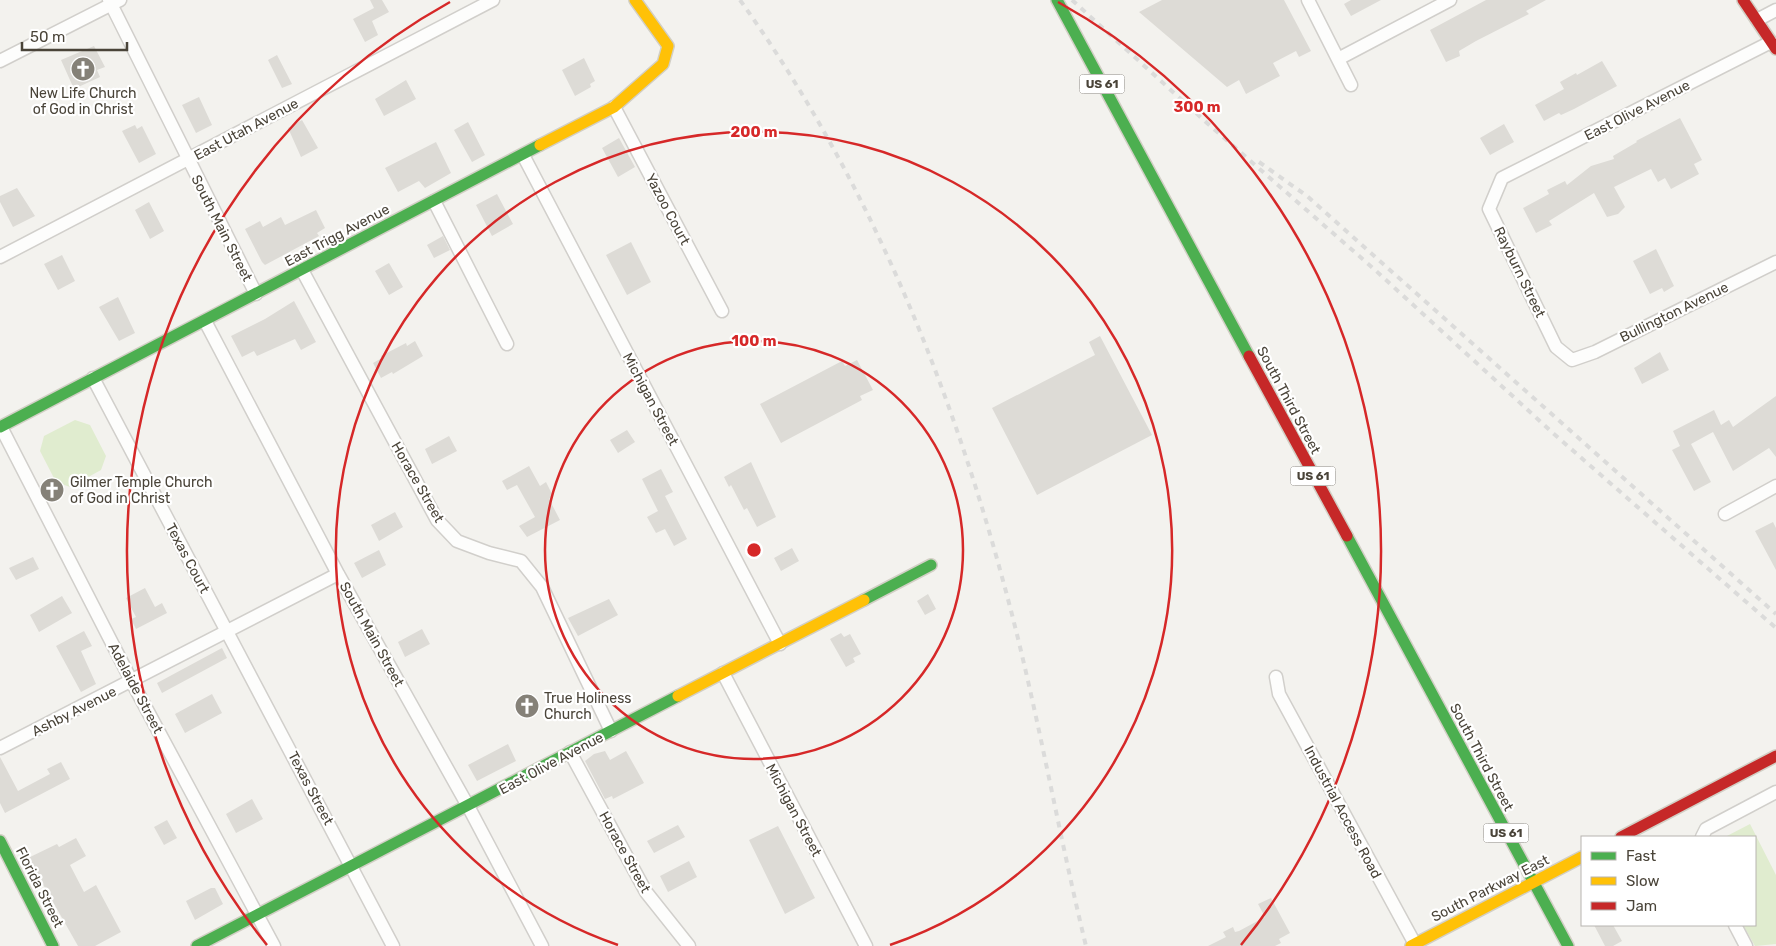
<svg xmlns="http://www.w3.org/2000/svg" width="1776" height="946" font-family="Rubik,sans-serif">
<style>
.green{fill:#e0eccf}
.building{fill:#dddbd6}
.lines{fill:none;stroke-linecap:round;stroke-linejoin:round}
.street-casing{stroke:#d1cfcb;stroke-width:15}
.fast-casing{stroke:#d2cfc5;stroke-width:14}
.slow-casing{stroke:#d2cfc5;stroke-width:14}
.jam-casing{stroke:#d2cfc5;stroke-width:14}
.street{stroke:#fdfdfc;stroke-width:12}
.fast{stroke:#4caf50;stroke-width:11}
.slow{stroke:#ffc107;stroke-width:11}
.jam{stroke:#c62828;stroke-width:11}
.rail{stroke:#dbdbda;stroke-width:4;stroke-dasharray:6 6;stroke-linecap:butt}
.ring{fill:none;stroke:#d62828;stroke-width:2.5}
.labels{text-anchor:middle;stroke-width:4.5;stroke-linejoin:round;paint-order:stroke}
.shield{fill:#fff;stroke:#807c74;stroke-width:1}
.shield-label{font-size:12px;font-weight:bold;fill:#4a4439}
.poi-label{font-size:14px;fill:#4a4439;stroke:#fff;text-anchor:start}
.street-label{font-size:14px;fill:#4a4439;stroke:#fff}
.centre{fill:#d62828;stroke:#fff;stroke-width:2.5}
.ring-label{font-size:15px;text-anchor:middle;font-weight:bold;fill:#d62828;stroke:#fff;stroke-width:4.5;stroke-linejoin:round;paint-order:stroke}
</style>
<rect width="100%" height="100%" fill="#f3f2ee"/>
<!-- green -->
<path class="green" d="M75 420 90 425 106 456 101 470 70 487 56 482 40 451 44 436Z
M1750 824 1776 875V944L1755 946 1743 925H1755V837H1725Z"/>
<!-- building -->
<path class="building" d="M370 0H382L389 12 372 21 378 35 365 42 353 19 374 8Z
M1162 0H1284L1311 51 1299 57 1296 51 1273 63 1280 76 1246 94 1239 80 1227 87 1139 12Z
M1351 0H1381L1351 16 1344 4Z
M1486 0H1546L1526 11 1529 14 1476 41 1459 51 1460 56 1446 62 1430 30Z
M94 46 105 67 97 70 100 77 74 89 61 60Z
M277 55 292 84 282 88 268 60Z
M584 58 595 81 590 84 591 87 575 96 562 70Z
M1602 61 1617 86 1574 109 1561 115 1559 113 1544 121 1535 105 1564 89 1560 82 1576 73 1577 75Z
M406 80 416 99 384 116 375 99Z
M199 97 212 125 196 133 182 105Z
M1680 118 1702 160 1694 164 1699 174 1671 189 1665 178 1658 182 1651 169 1614 187 1625 207 1618 214 1607 217 1594 193 1549 221 1552 225 1536 233 1523 208 1549 194 1547 190 1565 181 1567 185 1591 166 1614 159 1613 156 1637 142 1636 141Z
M302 120 318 148 301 157 288 128Z
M468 122 485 155 472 162 454 130Z
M1504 124 1514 142 1490 155 1480 138Z
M135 125 137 129 142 126 156 154 139 163 122 131Z
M619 138 635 167 618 177 602 148Z
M436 142 451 173 425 188 419 181 398 192 385 168Z
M17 188 35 216 13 227 0 202V196Z
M497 194 513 224 492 236 476 205Z
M149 202 164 231 150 239 135 210Z
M316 210 325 228 317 233 319 236 265 265 262 262 245 229 260 221 263 227 281 217 285 225Z
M443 236 450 250 434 258 427 245Z
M631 242 651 282 627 295 606 255Z
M1656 249 1674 286 1664 292 1662 288 1650 294 1633 261Z
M62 255 75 281 58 290 44 264Z
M389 263 403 287 389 295 375 271Z
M118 297 135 333 119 341 99 307Z
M294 301 316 342 301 350 295 339 257 356 254 351 242 357 231 336 265 319Z
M1100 336 1152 435 1037 495 992 408 1095 355 1089 342Z
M415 341 423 356 393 374 392 372 381 378 373 363 382 358 381 356 406 343 407 346Z
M1660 352 1669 370 1642 384 1634 368Z
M857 360 873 390 860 396 862 400 781 443 760 404 842 361 845 366Z
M1776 396V457L1769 448 1733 471 1713 432 1691 444 1711 482 1694 491 1672 450 1680 446 1673 431 1714 410 1721 425 1729 420 1733 427Z
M627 430 635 442 618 453 610 440Z
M449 436 457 451 432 464 425 449Z
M751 462 776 517 757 527 747 508 744 510 731 485 729 487 724 477Z
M529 466 540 486 546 482 553 496 549 499 560 520 527 537 519 526 535 517 517 485 507 490 502 481Z
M661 469 673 492 665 496 687 539 674 546 665 529 656 533 647 517 658 511 642 479Z
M395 512 403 527 379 541 371 525Z
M1773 522 1776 528V570L1755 531Z
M792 548 799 561 781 571 774 558Z
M379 550 386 565 362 578 354 563Z
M33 557 39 569 16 580 9 568Z
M145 588 155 607 162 603 167 613 136 629 131 619 136 617 126 598Z
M928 594 936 609 925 615 917 601Z
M62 596 72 613 39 632 30 615Z
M609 599 618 615 578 636 568 618Z
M422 629 430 644 405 657 398 642Z
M84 631 92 646 81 651 96 684 81 692 56 646Z
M841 633 844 637 850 634 861 654 853 658 855 662 846 667 830 639Z
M222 648 227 658 162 693 157 683Z
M212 694 222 713 185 733 175 714Z
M508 744 516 761 477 781 468 765Z
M605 751 610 760 626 751 644 783 613 799 612 796 605 799 585 761 594 754Z
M0 757 18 791 50 774 47 769 61 762 70 779 5 813 0 803Z
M252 799 263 819 236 833 226 814Z
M167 820 177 838 164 845 154 827Z
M678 825 685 837 654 853 647 841Z
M778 826 815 898 785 914 749 840Z
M76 838 86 856 70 865 84 892 96 885 121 932 95 946H78L28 858 57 844 59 847Z
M689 861 697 877 668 892 660 876Z
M211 888H215L223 904 195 920 186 901Z
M1271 898 1290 933 1279 939 1281 943 1275 946H1208L1226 937 1223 932 1233 927 1235 932 1239 931 1265 917 1258 904Z
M1594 925H1613L1622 941 1613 946H1605Z"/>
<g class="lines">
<defs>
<path id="street" d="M109 0 256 294
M1308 0 1351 85
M1757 20 1776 10
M1771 42 1502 178 1489 209 1556 347 1572 360 1595 352 1776 262
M1338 59 1450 0
M0 61 120 0
M614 107 722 311
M523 155 780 644
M434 201 507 344
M0 257 493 0
M302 270 437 520 457 541 489 553 521 561 542 587 611 731
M205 321 338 574 468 806 542 946
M93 378 393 946
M1 427 132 682 274 946
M1725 514 1776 486
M723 673 866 946
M1276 677 1279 694 1415 944
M0 748 338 574
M570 752 646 892 689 946
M1702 837 1706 829 1776 792
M1735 925 1746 946"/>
<path id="fast" d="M1057 0 1249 356
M0 427 540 145
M1347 536 1568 946
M864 600 931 565
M0 841 53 946
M197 946 678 696"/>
<path id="slow" d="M540 145 614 107 663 64 668 46 635 0
M678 696 864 600
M1411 946 1582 857"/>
<path id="jam" d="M1743 0 1776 49
M1249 356 1347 536
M1621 837 1776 756"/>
</defs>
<!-- street casing -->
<use href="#street" class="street-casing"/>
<!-- fast casing -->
<use href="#fast" class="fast-casing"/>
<!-- slow casing -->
<use href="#slow" class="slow-casing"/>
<!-- jam casing -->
<use href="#jam" class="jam-casing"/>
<!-- street -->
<use href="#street" class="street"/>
<!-- fast -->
<use href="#fast" class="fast"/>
<!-- slow -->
<use href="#slow" class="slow"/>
<!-- jam -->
<use href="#jam" class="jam"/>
<!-- rail -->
<path class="rail" d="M740 0C867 177 949 379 1005 588 1037 706 1057 827 1086 946
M1072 0 1207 123 1374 269 1554 434 1776 628
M1259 162 1307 196 1776 614"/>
</g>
<!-- distance rings -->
<g class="ring">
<circle cx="754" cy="550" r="209"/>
<path d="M618 945A418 418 0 1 1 890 945"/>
<path d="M267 945A627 627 0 0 1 450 2M1058 2A627 627 0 0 1 1241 945"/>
</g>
<!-- icons -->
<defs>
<symbol id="church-disc" viewBox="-11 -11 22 22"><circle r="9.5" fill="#858178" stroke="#fff"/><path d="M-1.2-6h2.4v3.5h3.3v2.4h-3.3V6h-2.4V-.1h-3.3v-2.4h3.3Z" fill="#fff"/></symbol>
</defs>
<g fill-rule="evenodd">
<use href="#church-disc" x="69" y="55" width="28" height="28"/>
<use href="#church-disc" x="38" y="476" width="28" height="28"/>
<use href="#church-disc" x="513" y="692" width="28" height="28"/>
</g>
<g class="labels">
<!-- shield labels -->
<g class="shield">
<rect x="1079.5" y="74.5" width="45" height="19" rx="4"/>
<rect x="1290.5" y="466.5" width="45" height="19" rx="4"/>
<rect x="1483.5" y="823.5" width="45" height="19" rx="4"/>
</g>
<g class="shield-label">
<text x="1102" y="88">US 61</text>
<text x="1313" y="480">US 61</text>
<text x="1506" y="837">US 61</text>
</g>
<!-- poi labels -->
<g class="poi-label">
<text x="83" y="98" text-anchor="middle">New Life Church<tspan x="83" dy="16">of God in Christ</tspan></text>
<text x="70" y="487">Gilmer Temple Church<tspan x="70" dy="16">of God in Christ</tspan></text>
<text x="544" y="703">True Holiness<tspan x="544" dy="16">Church</tspan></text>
</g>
<!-- street labels -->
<g class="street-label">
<text transform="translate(1637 110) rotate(-27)" y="5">East Olive Avenue</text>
<text transform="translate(246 129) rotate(-28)" y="5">East Utah Avenue</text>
<text transform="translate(668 209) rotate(62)" y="5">Yazoo Court</text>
<text transform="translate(222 228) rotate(63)" y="5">South Main Street</text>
<text transform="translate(337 235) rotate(-28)" y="5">East Trigg Avenue</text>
<text transform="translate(1520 272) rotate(64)" y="5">Rayburn Street</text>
<text transform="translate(1674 312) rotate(-26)" y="5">Bullington Avenue</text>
<text transform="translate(651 399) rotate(62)" y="5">Michigan Street</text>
<text transform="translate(1289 400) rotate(62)" y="5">South Third Street</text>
<text transform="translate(418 482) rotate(60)" y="5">Horace Street</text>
<text transform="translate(188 558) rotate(62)" y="5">Texas Court</text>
<text transform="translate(372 634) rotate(61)" y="5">South Main Street</text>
<text transform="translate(136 688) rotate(62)" y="5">Adelaide Street</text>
<text transform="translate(74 711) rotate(-27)" y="5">Ashby Avenue</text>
<text transform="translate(1482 757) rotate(62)" y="5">South Third Street</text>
<text transform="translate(551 763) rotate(-28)" y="5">East Olive Avenue</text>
<text transform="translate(311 788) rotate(62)" y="5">Texas Street</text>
<text transform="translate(794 810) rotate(62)" y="5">Michigan Street</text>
<text transform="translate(1343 812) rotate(62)" y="5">Industrial Access Road</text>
<text transform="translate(625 852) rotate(61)" y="5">Horace Street</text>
<text transform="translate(40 887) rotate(63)" y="5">Florida Street</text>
<text transform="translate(1490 888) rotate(-27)" y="5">South Parkway East</text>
</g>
</g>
<circle cx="754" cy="550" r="8" class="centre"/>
<g class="ring-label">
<text x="1197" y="112">300 m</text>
<text x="754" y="137">200 m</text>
<text x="754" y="346">100 m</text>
</g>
<!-- legend -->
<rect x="1581" y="836" width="175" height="90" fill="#ffffff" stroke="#b7b4b0"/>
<rect x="1591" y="852" width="25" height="8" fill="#4caf50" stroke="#b7b4b0"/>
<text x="1626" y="861" font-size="15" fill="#4a4439">Fast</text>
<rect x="1591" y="877" width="25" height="8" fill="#ffc107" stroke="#b7b4b0"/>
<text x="1626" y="886" font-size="15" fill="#4a4439">Slow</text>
<rect x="1591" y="902" width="25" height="8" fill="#c62828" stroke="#b7b4b0"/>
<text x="1626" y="911" font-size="15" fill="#4a4439">Jam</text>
<!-- scale -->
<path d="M22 42v8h105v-8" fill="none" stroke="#4a4439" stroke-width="2.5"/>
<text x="30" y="42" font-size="15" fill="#4a4439" stroke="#ffffff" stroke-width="4" paint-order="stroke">50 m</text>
</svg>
